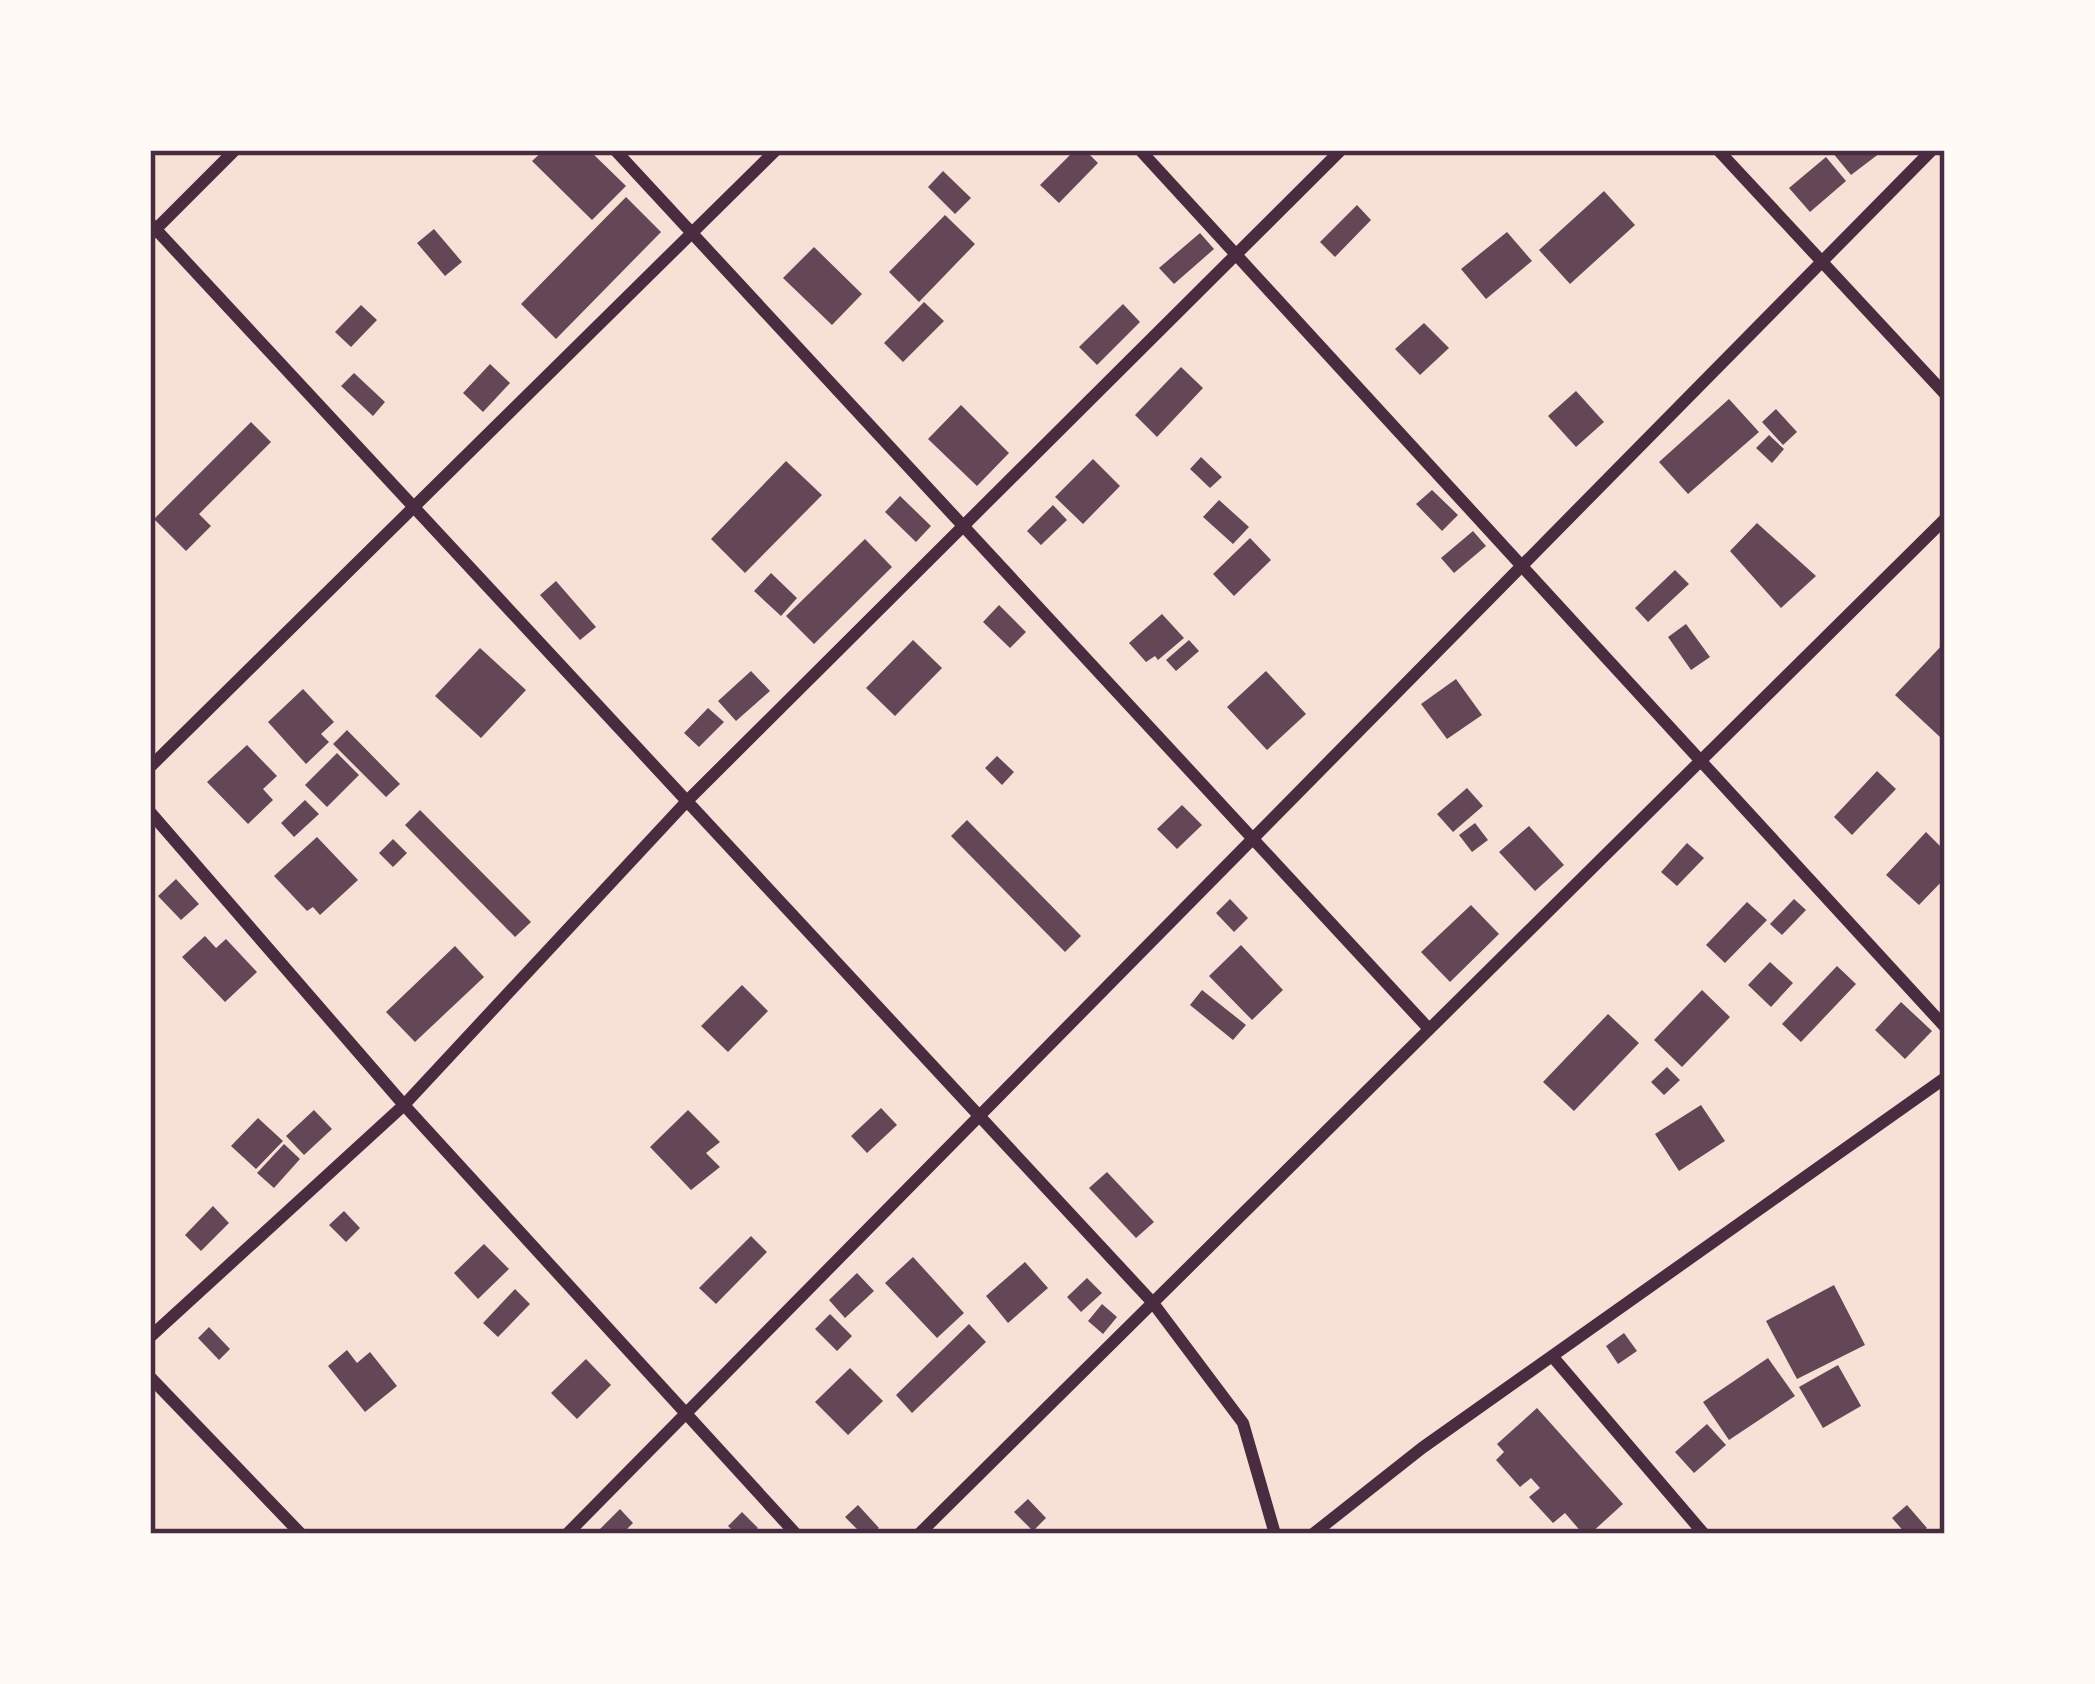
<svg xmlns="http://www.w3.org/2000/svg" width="2095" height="1684" font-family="'Work Sans',sans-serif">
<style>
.building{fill:#644757}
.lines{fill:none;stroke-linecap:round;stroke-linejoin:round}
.minor{stroke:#4a2c40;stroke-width:12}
.neatline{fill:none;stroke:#4a2c40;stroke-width:4.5}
</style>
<rect width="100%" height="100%" fill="#f7e1d7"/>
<!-- building -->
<path class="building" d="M544 150H589L626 186 592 220 532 161Z
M1075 150H1085L1098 163 1059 203 1040 185Z
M1835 150H1884L1851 175 1832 152Z
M1826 157 1846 181 1810 212 1789 188Z
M943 171 971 198 955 214 928 187Z
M1604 191 1635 225 1570 284 1539 250Z
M626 197 661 232 556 339 521 304Z
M1357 205 1371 220 1335 257 1320 242Z
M945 215 975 244 919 302 889 272Z
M434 229 462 262 445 276 417 243Z
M1507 232 1532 261 1486 299 1461 269Z
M1200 233 1214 249 1174 284 1159 268Z
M814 247 862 294 832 325 783 278Z
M924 302 944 321 903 362 884 343Z
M1123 304 1140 322 1097 365 1079 347Z
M361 305 377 320 351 347 335 332Z
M1424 323 1449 348 1420 375 1395 349Z
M490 364 510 383 483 412 463 393Z
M1181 367 1203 388 1157 437 1135 415Z
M354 373 385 402 373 416 341 386Z
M1576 391 1604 422 1576 447 1548 416Z
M1729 399 1759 432 1688 494 1659 462Z
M961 405 1009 453 977 486 928 439Z
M1776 409 1797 432 1783 445 1762 422Z
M251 422 271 442 199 514 211 526 186 551 154 519Z
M1769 435 1784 449 1772 463 1756 448Z
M1201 457 1222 477 1210 488 1190 469Z
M1093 459 1120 486 1083 524 1055 497Z
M786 461 822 495 745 573 711 539Z
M1432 490 1458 515 1442 531 1416 504Z
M900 496 931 526 916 542 885 512Z
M1219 500 1249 527 1233 544 1203 517Z
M1053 505 1067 520 1041 545 1027 531Z
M1757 523 1816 576 1781 608 1730 551Z
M1473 531 1486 546 1454 573 1441 558Z
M1250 538 1271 560 1234 596 1213 574Z
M865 539 892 567 814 644 786 616Z
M1675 570 1689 584 1648 622 1635 608Z
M771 573 797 598 781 616 754 591Z
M556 581 596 627 580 640 540 595Z
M999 605 1026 632 1010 648 983 622Z
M1162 614 1184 638 1158 660 1155 656 1146 662 1129 643Z
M1686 624 1710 657 1691 670 1668 637Z
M913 640 942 668 895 716 866 688Z
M1189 640 1199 651 1176 671 1166 660Z
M1945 642V732L1940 737 1895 695Z
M480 648 526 690 481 738 435 696Z
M751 671 770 691 736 721 718 701Z
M1266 671 1306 714 1267 750 1227 707Z
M1456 679 1482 715 1447 739 1421 704Z
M303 689 334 722 321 734 329 742 306 764 268 722Z
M708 708 724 722 699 747 684 733Z
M347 730 400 784 386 797 333 744Z
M247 745 277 776 263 789 273 800 248 824 207 782Z
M337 753 359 775 327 807 305 785Z
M997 756 1014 772 1002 785 985 768Z
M1877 771 1896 789 1852 835 1834 817Z
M1467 788 1483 806 1453 832 1437 814Z
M305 800 319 814 294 837 281 823Z
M1182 805 1202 825 1177 849 1157 829Z
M420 810 531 922 515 937 405 825Z
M967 820 1081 936 1065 952 951 836Z
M1475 823 1488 840 1472 852 1459 835Z
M1529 826 1564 865 1535 891 1499 852Z
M1926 832 1945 851V878L1919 905 1886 875Z
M317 837 358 880 320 915 313 907 307 911 274 876Z
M393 839 407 853 393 867 379 853Z
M1687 843 1704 858 1677 886 1661 872Z
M176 879 199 904 181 920 158 896Z
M1230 899 1248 918 1234 932 1216 913Z
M1794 899 1806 910 1782 935 1770 924Z
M1747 902 1767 920 1725 963 1706 945Z
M1471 905 1499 934 1450 982 1421 952Z
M205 936 216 948 226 939 257 972 225 1002 182 957Z
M1241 945 1283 990 1252 1020 1209 976Z
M455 946 484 977 415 1042 386 1012Z
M1770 962 1793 983 1771 1007 1748 985Z
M1837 966 1856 984 1801 1042 1782 1024Z
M742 985 768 1011 728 1052 701 1026Z
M1202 990 1246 1025 1233 1040 1190 1005Z
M1702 990 1730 1017 1682 1067 1654 1040Z
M1901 1002 1932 1031 1905 1059 1875 1030Z
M1608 1014 1639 1043 1574 1111 1543 1082Z
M1667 1067 1680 1080 1664 1095 1651 1082Z
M1701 1105 1725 1141 1679 1171 1655 1134Z
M881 1108 897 1125 867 1153 851 1136Z
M314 1110 332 1129 304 1155 286 1136Z
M688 1110 720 1142 706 1153 720 1167 691 1190 650 1147Z
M258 1118 283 1141 256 1169 231 1146Z
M284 1144 300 1159 274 1188 257 1173Z
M1107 1172 1154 1222 1136 1238 1089 1188Z
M213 1206 229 1223 201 1251 185 1235Z
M344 1211 360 1228 346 1242 329 1225Z
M751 1236 767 1252 716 1304 699 1288Z
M484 1244 509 1269 478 1299 454 1273Z
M913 1257 964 1313 937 1338 885 1283Z
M1025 1262 1048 1288 1008 1323 986 1296Z
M857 1273 874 1291 845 1318 829 1300Z
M1087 1278 1102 1293 1081 1312 1067 1297Z
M1834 1285 1865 1345 1797 1379 1766 1321Z
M515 1289 530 1304 498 1337 483 1323Z
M1102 1304 1117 1317 1103 1334 1088 1321Z
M830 1314 852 1336 837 1351 815 1329Z
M969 1324 986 1342 912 1413 896 1395Z
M209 1327 230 1349 219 1360 198 1338Z
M1624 1333 1637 1351 1618 1364 1606 1346Z
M347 1350 357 1363 370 1352 397 1386 365 1412 328 1366Z
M1768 1358 1795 1396 1729 1440 1703 1402Z
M586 1359 611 1385 577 1419 551 1393Z
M1838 1365 1861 1406 1823 1428 1799 1387Z
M850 1368 883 1401 848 1435 815 1402Z
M1537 1408 1623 1504 1590 1534H1583L1565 1513 1553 1523 1529 1497 1540 1488 1531 1478 1520 1487 1496 1460 1504 1452 1497 1444Z
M1707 1424 1726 1445 1694 1473 1675 1452Z
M1028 1499 1046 1518 1033 1531 1014 1512Z
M858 1505 879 1528 872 1534H862L845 1517Z
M1907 1505 1927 1528 1920 1534H1906L1892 1518Z
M620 1509 633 1523 622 1534H595Z
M742 1512 758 1528 752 1534H736L728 1526Z"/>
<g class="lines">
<!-- minor -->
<path class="minor" d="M615 150 1429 1029
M1140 150 1945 1027
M1718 150 1945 394
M150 223 1153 1303 1243 1423 1275 1534
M151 234 235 150
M150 767 776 150
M150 812 404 1105 796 1534
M150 1337 404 1105 687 801 1341 150
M1552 1356 1704 1534
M150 1377 301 1534
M567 1534 1932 150
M919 1534 1945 519
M1313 1534 1422 1448 1945 1078"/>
</g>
<!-- border -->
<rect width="2095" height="1684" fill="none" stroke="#fffaf5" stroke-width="306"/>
<rect x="153" y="153" width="1789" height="1378" class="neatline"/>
</svg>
